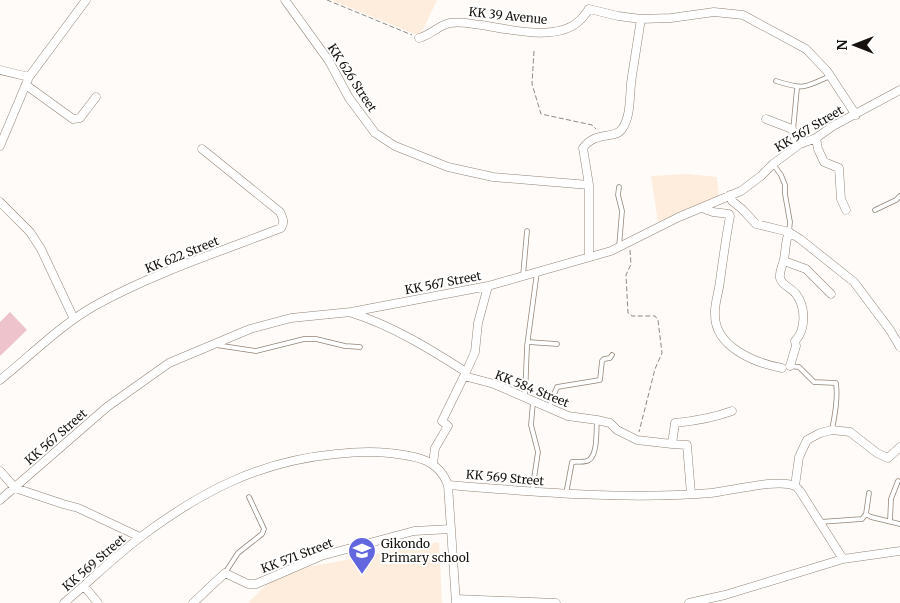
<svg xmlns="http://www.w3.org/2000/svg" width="900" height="603" font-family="Merriweather,serif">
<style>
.built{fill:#feeddd}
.green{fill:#eec3cc}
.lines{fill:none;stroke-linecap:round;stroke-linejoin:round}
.service-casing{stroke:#928477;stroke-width:5.5}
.minor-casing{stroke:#928477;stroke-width:9}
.path{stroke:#8e8a86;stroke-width:1;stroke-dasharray:5 2.5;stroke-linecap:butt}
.service{stroke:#fff;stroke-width:4}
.minor{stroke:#fff;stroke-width:8}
.labels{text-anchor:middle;stroke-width:4;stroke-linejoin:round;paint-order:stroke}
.street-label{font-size:12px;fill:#17120d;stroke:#fff}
.poi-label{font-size:12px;fill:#17120d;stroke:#fff;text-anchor:start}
</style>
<rect width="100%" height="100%" fill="#fefbf8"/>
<!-- built -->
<path class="built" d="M331 0H437L420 36Z
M688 174 717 177 719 196 658 222 651 176Z
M439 542 442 603H248L269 582 298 569Z"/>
<!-- green -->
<path class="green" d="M10 312 27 330 0 356V322Z"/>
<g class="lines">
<defs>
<path id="service" d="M776 81C804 90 804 88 830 76
M793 131 797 88
M773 164 781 175 785 185V194L790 222 789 232
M875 210 896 200 900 196
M619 247 622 211 618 195 619 187
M523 276 527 231
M528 342 557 344
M216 345 256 351 304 339H316L345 346 360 347
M789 366 799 367 814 382 836 383C838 398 835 414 832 430
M525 398 527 346 537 272
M549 407 557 387 600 380 602 361 604 359 610 358 612 355
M532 492 538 452 531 425 533 402
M566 494 572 462C577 461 585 463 589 460 598 454 596 430 597 420
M866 514 871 517 900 524
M890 521 891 499 898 481
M820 522 862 519 866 514 869 493
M225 573 238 553 262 534 264 529 249 497"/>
<path id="minor" d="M285 0 329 61 349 98 375 133 395 146 448 167 493 177 589 185
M589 9 618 16 641 19 671 18 714 12 743 15 806 49 827 71 856 115
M419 38C431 35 439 25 450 23 461 21 471 24 481 25 508 29 557 42 579 21 583 18 586 13 589 9
M0 70 29 77
M26 85 73 119 80 118 96 97
M766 119 792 129 795 139 800 144
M816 138 818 149 824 162 839 168 841 199 846 210
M0 146 29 77 86 0
M730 195 732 201 742 209 756 224 789 232 800 239 854 282 890 330 900 347
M0 202 30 232 41 249 74 319
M702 208 713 212 729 214 730 216C726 237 723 259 720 281 719 292 714 304 715 315 715 347 755 363 782 368
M789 232C785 242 786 249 784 259 783 265 779 271 780 278 782 286 792 288 796 294 806 307 806 330 795 341L796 346 790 366
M589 257V185L583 148C596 130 615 140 622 129 632 115 629 93 632 76 635 57 638 38 641 19
M784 261 806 269 831 294
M352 313C393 326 430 349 466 372L464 376 494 384 568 416 597 420 610 423 617 430 637 440 672 444 675 423C695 421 713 418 732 411
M466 372 475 352 478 323 488 286
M0 380C31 355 62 324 96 305 154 273 219 252 281 228 285 222 283 219 280 212L202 149
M672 444 687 445 691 494
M433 464 435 448 448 426 442 421 464 376
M0 471 15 488 63 504 78 508 140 537
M448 485 456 603
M795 486 799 457 807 440 820 433 832 430 850 432 877 453 888 458 900 447
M0 500 107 407 169 363 250 329 291 318 351 312 488 286 611 251 679 217 741 191 761 176 773 164 800 144 816 138 833 126 900 90
M84 586 98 603
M456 599 556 603
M64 603C90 581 115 556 142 536 202 491 260 461 336 454 354 452 370 451 389 453 414 456 438 458 448 485 536 492 623 500 711 493 731 491 778 478 795 486 797 487 798 489 800 491L843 559
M193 603 225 573 248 584H256L321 556 414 531 451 529
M689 603 725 595 843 559 900 551"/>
</defs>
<!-- service casing -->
<use href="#service" class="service-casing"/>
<!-- minor casing -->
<use href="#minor" class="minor-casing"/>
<!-- path -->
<path class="path" d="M327 0 412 35
M534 51 532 84 541 114 592 125 596 129
M630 250 631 264 626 275 628 313 632 316H655L658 320 662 353 655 369 639 432"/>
<!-- service -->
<use href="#service" class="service"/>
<!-- minor -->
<use href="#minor" class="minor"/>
</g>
<!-- icons -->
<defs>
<symbol id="school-pin" viewBox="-11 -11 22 30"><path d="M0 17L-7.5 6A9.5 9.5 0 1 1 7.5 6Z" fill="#6266df" stroke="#fff"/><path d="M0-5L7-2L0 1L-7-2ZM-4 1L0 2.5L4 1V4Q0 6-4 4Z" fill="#fff"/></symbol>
</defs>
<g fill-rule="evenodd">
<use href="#school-pin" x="346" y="535" width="32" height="43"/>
</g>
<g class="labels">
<!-- street labels -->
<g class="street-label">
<text transform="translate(508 16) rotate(6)" y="4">KK 39 Avenue</text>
<text transform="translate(352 78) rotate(57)" y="4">KK 626 Street</text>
<text transform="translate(809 129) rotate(-31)" y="4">KK 567 Street</text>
<text transform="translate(182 255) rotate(-22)" y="4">KK 622 Street</text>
<text transform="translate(443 283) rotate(-11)" y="4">KK 567 Street</text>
<text transform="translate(532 389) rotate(22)" y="4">KK 584 Street</text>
<text transform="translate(56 437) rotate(-41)" y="4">KK 567 Street</text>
<text transform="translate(505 478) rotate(5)" y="4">KK 569 Street</text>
<text transform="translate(297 556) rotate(-21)" y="4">KK 571 Street</text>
<text transform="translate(94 563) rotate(-41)" y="4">KK 569 Street</text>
</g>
<!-- poi labels -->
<g class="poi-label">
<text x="381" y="548">Gikondo<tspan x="381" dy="14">Primary school</tspan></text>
</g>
</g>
<!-- north arrow -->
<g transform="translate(855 45) rotate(270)" stroke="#ffffff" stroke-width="4" paint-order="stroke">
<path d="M0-4L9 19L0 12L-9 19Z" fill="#17120d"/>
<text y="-8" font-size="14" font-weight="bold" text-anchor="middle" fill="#17120d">N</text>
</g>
</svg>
